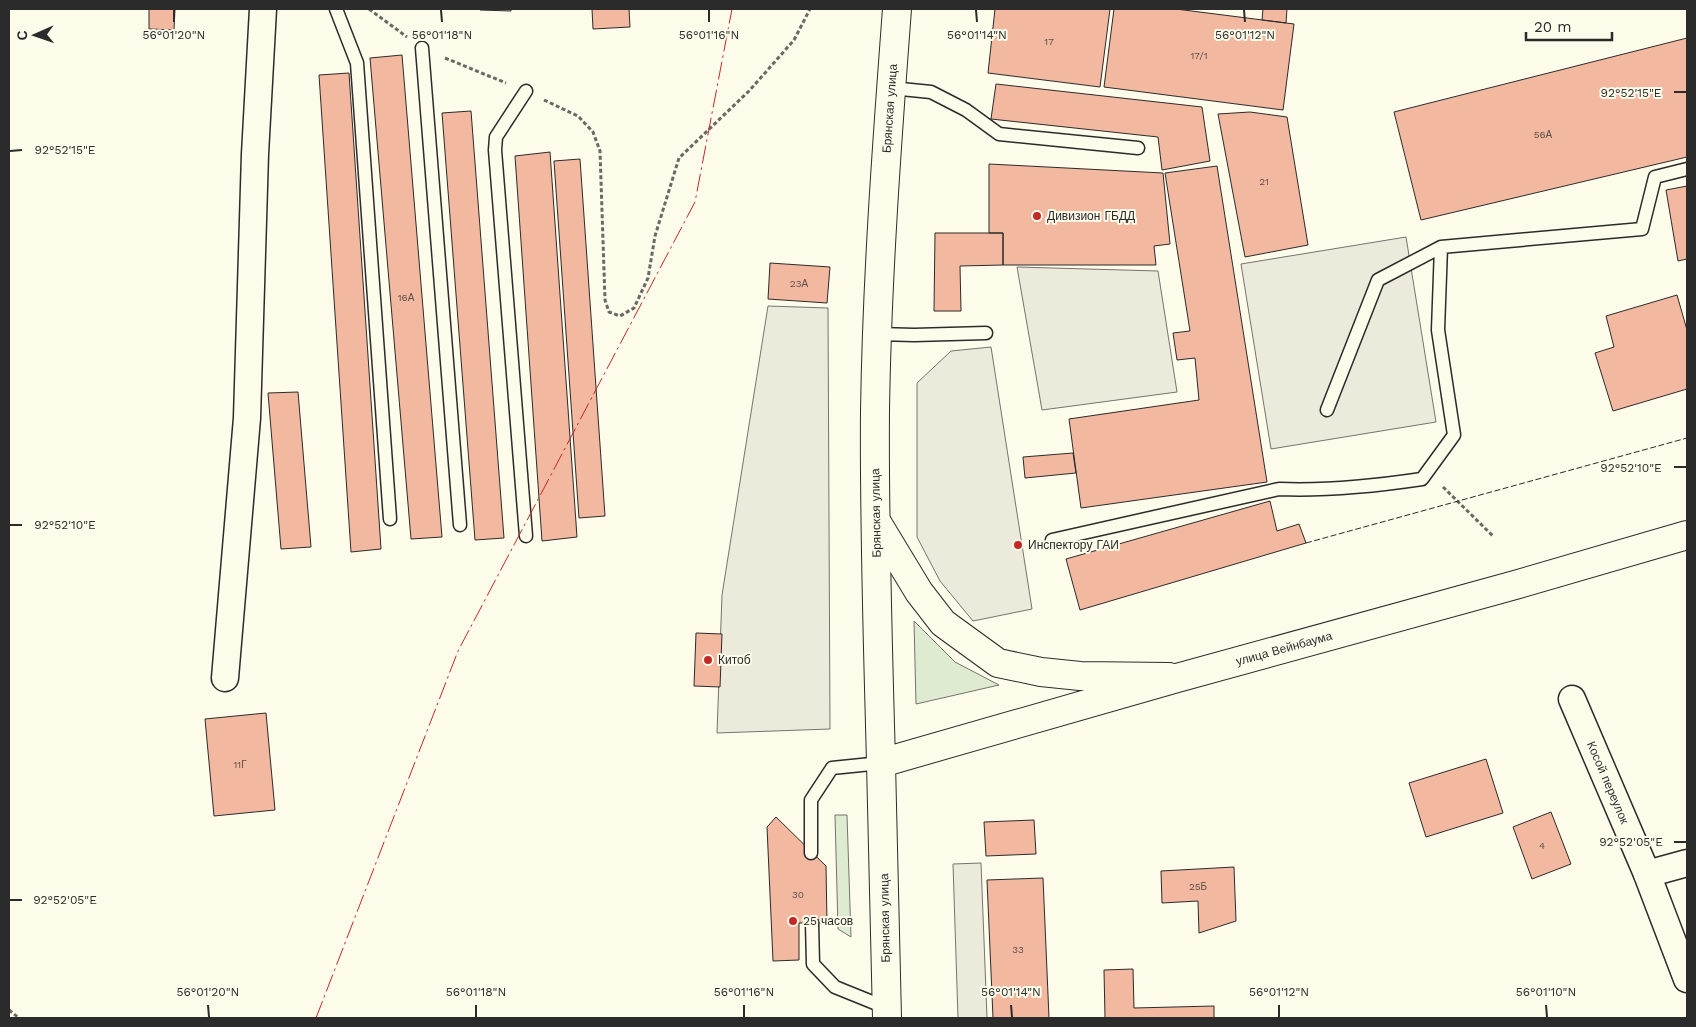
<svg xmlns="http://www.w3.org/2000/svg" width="1696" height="1027" font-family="'Work Sans',sans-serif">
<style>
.green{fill:#deebd1;stroke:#74746e}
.parking{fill:#eceadb;stroke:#74746e}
.building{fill:#f2b8a0;stroke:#2b2b2b}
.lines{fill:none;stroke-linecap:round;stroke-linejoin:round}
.service-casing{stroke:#2b2b2b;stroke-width:15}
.minor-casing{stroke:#2b2b2b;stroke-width:29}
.primary-casing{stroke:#2b2b2b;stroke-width:30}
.trunk-casing{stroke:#2b2b2b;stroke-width:30}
.path{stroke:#6a6964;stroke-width:3;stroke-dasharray:4 2.5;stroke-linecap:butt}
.service{stroke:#fdfbea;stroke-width:12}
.minor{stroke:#fdfbea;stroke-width:26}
.primary{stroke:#fdfbea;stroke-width:28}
.trunk{stroke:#fdfbea;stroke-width:28}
.fence{stroke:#2b2b2b;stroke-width:1;stroke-dasharray:6 2.5;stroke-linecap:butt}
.power{stroke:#c62828;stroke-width:1;stroke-dasharray:18 4 2.5 4;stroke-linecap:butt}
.ticks{fill:none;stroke:#2b2b2b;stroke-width:2}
.poi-dot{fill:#c62828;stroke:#fdfbea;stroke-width:2}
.labels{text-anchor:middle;stroke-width:4;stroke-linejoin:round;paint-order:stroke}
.number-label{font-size:10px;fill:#5d4e48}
.street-label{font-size:12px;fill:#2b2b2b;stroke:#fdfbea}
.poi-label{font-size:12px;fill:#2b2b2b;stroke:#fdfbea;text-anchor:start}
.ticks-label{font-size:12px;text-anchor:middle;fill:#2b2b2b;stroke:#fdfbea;stroke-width:4;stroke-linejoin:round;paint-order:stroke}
</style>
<rect width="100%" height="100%" fill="#fdfbea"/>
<!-- green -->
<path class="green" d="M914 621 955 662 999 685 916 704Z
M835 815H847L851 937 838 929Z"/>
<!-- parking -->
<path class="parking" d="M1406 237 1436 422 1271 449 1241 264Z
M1017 267 1158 271 1177 392 1042 410Z
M768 306 828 308 830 729 717 733 722 595Z
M991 347 1032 609 973 621 940 581 917 537V383L951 351Z
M981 863 987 1018H958L953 864Z"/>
<!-- building -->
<path class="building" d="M149 9H175L174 30 149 29Z
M480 9H511V11L480 10Z
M592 9H629L630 27 593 29Z
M995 9H1110L1100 87 988 73Z
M1114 9H1176L1294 24 1283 110 1104 87Z
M1263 9H1287L1286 23 1262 20Z
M1687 38V157L1421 220 1394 112Z
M402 55 442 537 411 539 370 58Z
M349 73 381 549 351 552 319 75Z
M996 84 1202 107 1210 161 1162 170 1158 137 991 119Z
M471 111 504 538 475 540 442 113Z
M1250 112 1287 117 1308 245 1245 257 1218 114Z
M550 152 577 537 542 541 515 156Z
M580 159 605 516 579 518 554 161Z
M989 164 1163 173 1170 244 1154 246 1156 265H1003V233H989Z
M1217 166 1267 482 1081 508 1069 419 1199 400 1195 358 1177 360 1173 333 1190 331 1165 173Z
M1687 186V259L1678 261 1666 190Z
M935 233H1003V265L960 266 961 311H934Z
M770 263 830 267 827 303 768 299Z
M1677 295 1687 330V389L1613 411 1595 353 1614 347 1606 316Z
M298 392 311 547 281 549 268 393Z
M1073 453 1076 473 1025 478 1023 457Z
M1270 501 1277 531 1299 524 1306 543 1080 610 1066 559Z
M696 633 722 634 720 687 694 686Z
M266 713 275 810 214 816 205 719Z
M1486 759 1503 813 1426 837 1409 783Z
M1551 812 1571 864 1532 879 1513 827Z
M776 817 826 866 827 923H799V960L773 961 767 827Z
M1034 820 1036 854 986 856 984 822Z
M1234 867 1236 921 1199 933 1198 901 1162 903 1161 871Z
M1043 878 1049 1018H993L987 880Z
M1133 969 1134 1008 1214 1006V1018H1105L1104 970Z"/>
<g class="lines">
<defs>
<path id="service" d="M336 9 357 63 390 519
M422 48 460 525
M891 88 931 92 966 110 999 134 1138 148
M526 91 496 137 495 150 526 536
M878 334 914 335 986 333
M1327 410 1378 280 1441 247 1642 229 1655 177 1687 169
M1052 540 1279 489C1327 491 1375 486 1422 479L1454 435 1438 330 1441 247
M811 853V800L832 768 881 763
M812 923 813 964 835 987 887 1008"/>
<g id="minor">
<path d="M225 678 247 418 255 154 263 9"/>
<path id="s1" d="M1572 699 1647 874 1687 979"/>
<path d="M1647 874 1687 863"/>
</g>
<g id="primary">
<path d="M876 521 919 592 943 623 998 663 1041 672 1080 676 1169 677"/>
<path id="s2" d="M881 763C878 646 874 528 875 411 877 277 887 142 897 9"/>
</g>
<g id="trunk">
<path id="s3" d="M887 1018 881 763 1177 678 1515 585 1687 535"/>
</g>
</defs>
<!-- service casing -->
<use href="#service" class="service-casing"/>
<!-- minor casing -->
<use href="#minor" class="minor-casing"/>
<!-- primary casing -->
<use href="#primary" class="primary-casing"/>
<!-- trunk casing -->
<use href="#trunk" class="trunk-casing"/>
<!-- path -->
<path class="path" d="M369 9 407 37
M445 58 506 83
M544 100 578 116 593 132 600 151 605 300 609 312 620 316 634 308 648 278 655 236 679 158 749 91 794 40 810 9
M1443 487 1494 537
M9 1010 19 1018"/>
<!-- service -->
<use href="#service" class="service"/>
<!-- minor -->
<use href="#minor" class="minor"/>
<!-- primary -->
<use href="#primary" class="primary"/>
<!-- trunk -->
<use href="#trunk" class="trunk"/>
<!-- fence -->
<path class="fence" d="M1306 543 1687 438"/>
<!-- power -->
<path class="power" d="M316 1018 458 651 695 202 732 9"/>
</g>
<!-- ticks -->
<path class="ticks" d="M174 10V22M441 10 442 22M709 10V22M976 10 977 22M1244 10 1245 22M1674 92H1686M10 151 22 150M1674 467H1686M10 525H22M1674 842H1686M10 900H22M208 1005 209 1017M476 1005V1017M744 1005V1017M1011 1005 1012 1017M1279 1005V1017M1546 1005 1547 1017"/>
<!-- markers -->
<g class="poi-dot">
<circle cx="1037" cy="216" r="5"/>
<circle cx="1018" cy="545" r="5"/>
<circle cx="708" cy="660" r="5"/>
<circle cx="793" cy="921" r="5"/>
</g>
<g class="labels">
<!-- number labels -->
<g class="number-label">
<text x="1049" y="45">17</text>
<text x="1199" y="59">17/1</text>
<text x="1543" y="138">56А</text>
<text x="1264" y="185">21</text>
<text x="799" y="287">23А</text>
<text x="406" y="301">16А</text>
<text x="240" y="768">11Г</text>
<text x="1542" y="849">4</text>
<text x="1198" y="890">25Б</text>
<text x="798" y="898">30</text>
<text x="1018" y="953">33</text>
</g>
<!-- street labels -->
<g class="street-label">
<text dy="4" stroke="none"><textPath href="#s2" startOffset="655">Брянская улица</textPath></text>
<text transform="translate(876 513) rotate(-91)" y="4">Брянская улица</text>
<text dy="4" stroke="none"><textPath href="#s3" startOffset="674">улица Вейнбаума</textPath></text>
<text dy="4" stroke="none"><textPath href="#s1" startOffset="91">Косой переулок</textPath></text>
<text transform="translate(885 918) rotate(-91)" y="4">Брянская улица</text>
</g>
<!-- poi labels -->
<g class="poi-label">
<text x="1047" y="220">Дивизион ГБДД</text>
<text x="1028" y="549">Инспектору ГАИ</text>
<text x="718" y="664">Китоб</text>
<text x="803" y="925">25 часов</text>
</g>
</g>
<g class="ticks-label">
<text x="174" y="39">56°01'20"N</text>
<text x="442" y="39">56°01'18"N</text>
<text x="709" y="39">56°01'16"N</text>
<text x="977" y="39">56°01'14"N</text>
<text x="1245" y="39">56°01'12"N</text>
<text x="1631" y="97">92°52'15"E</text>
<text x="65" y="154">92°52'15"E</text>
<text x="1631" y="472">92°52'10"E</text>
<text x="65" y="529">92°52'10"E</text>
<text x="1631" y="846">92°52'05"E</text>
<text x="65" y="904">92°52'05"E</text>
<text x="208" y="996">56°01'20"N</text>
<text x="476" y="996">56°01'18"N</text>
<text x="744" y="996">56°01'16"N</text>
<text x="1011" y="996">56°01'14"N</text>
<text x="1279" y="996">56°01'12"N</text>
<text x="1546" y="996">56°01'10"N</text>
</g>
<!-- border -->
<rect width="1696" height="1027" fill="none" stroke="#2b2b2b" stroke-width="20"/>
<!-- north arrow -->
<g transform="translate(35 35) rotate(268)" stroke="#fdfbea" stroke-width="4" paint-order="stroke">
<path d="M0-4L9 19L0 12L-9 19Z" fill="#2b2b2b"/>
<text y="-8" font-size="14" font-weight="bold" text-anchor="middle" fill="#2b2b2b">С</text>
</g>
<!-- scale -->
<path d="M1526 32v8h86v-8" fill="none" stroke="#2b2b2b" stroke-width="2.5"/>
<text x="1534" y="32" font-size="15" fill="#2b2b2b" stroke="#fdfbea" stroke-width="4" paint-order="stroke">20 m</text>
</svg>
